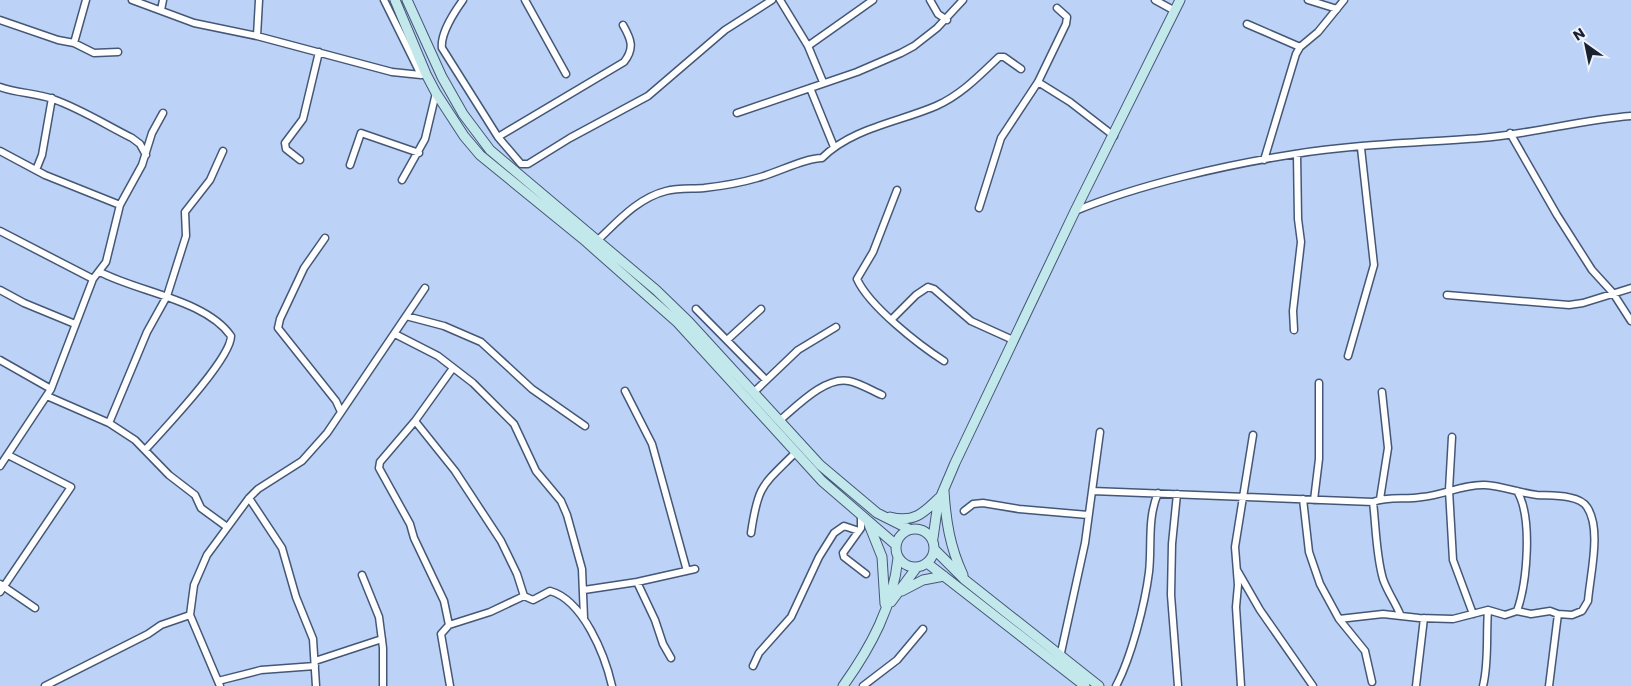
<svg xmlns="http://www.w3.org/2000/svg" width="1631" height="686" font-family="Poppins,sans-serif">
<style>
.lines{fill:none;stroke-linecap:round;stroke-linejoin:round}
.minor-casing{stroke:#455776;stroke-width:9}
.secondary-casing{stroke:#455776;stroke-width:11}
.minor{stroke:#fff;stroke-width:6}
.secondary{stroke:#c3e8eb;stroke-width:9}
</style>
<rect width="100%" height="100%" fill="#bcd2f6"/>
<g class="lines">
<defs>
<path id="minor" d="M132 0 194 23 257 36 392 72 421 75 426 74
M384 0 421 75
M463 0C455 11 440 34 442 48L498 137
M525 0 566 74
M780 0 808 46 823 82
M930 0 938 14 947 20
M1155 0 1175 11
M1308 0 1337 9
M161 10 163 0
M0 20 58 40 74 43 94 53 118 52
M1247 24 1300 47
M623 25C631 39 635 48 624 62L498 137 521 164H528L570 138 648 96 725 30 772 0
M257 36 259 0
M74 43 86 0
M808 46 873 0
M1038 82 1070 102 1114 136
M0 87C17 93 35 93 53 99 81 109 106 125 132 138L140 144 146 155
M810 88 834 147
M737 113 857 72 901 53 914 46 937 28 963 0
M1510 133 1557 215 1592 270 1613 293 1631 321
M0 151 45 175 120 205
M300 160 286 149 285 143 303 119 319 52
M1264 160 1296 54 1300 47 1318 32 1344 0
M350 165 361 133 419 153
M36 170 42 155 52 98
M402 180 425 139 436 93
M897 190 873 252 857 279C869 306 919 345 944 361
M979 208 1001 138 1038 82 1066 24 1067 17 1057 8
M1075 211C1141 184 1225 165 1295 154 1356 144 1419 143 1481 138 1531 134 1580 120 1631 116
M0 231 93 279
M325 238 304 268 280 319 278 328 336 401 341 412
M598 240C618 221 638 198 666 191 678 188 692 189 704 188 722 186 740 183 757 178 777 173 804 158 822 158 852 128 899 122 936 106 961 95 980 75 999 57H1004L1021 69
M100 272C138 292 206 300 231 336 231 359 164 429 146 449
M0 290 24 303 75 324
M1447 295 1569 305 1583 303 1631 288
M696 309 766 380
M406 316 444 326 481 342 532 389 585 426
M892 319 916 295 928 287 934 289 971 321 1013 340
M1294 330 1293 311 1301 242 1298 219 1297 154
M395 334 438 356 473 383 514 424 536 471 561 501 567 515 582 569 584 618
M727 340 761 309
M1348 356 1374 265 1361 148
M0 360 51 389
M625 391 652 444 687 571
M753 393 798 350 836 327
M47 396 109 423 135 440 169 475 195 495 201 508 227 527
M415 421 455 471 501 541 517 574 524 596
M779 421C796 407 825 376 849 381 859 383 871 390 882 395
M109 423 147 332 167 296 186 236 185 212 210 180 223 151
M1452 437 1449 490 1453 560 1473 614
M0 466 51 389 93 279 106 262 120 205 142 165 152 133 163 113
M1092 491 1373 502C1388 496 1406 500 1422 497 1444 495 1463 484 1485 485 1503 486 1519 493 1537 495 1550 496 1579 494 1587 507 1602 529 1590 575 1588 601L1582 611 1572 615 1558 614 1550 611 1531 614 1517 611 1505 615 1488 610 1453 619 1419 618 1383 614 1339 619
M1177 494 1172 544 1171 595 1178 686
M249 498 282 548 296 597 313 639 316 686
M1303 499 1309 552 1320 584 1339 619 1365 651 1372 682
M1380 499 1388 448 1382 392
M1314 500 1319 459V383
M1373 502C1376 527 1376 555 1383 579 1387 591 1395 602 1400 614
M964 511 973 504 983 503 1019 509 1088 515
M861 515V528L843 553 844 557 866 574
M751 533C758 485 762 486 795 453
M1237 570 1260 610 1313 686
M362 575 379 617 383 648V686
M637 582 655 620 663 644 671 658
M0 584 35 608
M584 590 637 582 695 569
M0 592 71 487 8 455
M1517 611C1527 583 1533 517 1517 491
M449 625 444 601 414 538 410 524 379 468 380 462 415 421 453 368
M1060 657 1085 543 1100 432
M315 661 382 639
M753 666 759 653 791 617 819 557 834 533 844 526 859 531
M218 681 261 670 315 666
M45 686 148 634 161 625 190 615
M220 686 190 615 194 585 207 555 249 498 258 489 302 461 327 433 425 288
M450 686 441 634 449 625 490 612 524 596 533 600 550 591C583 600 605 655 612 686
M863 686 897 660 923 629
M1116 686C1131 658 1145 604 1149 572 1152 546 1147 519 1158 493
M1241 686 1236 607 1238 585 1235 547 1253 435
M1416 686 1424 618
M1483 686C1489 662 1486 635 1488 610
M1549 686 1558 614"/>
<path id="secondary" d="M395 0 426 74 436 93 464 136 480 155 583 239 678 323 822 481 896 545
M407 0 442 77 463 114 490 150 656 290 689 322 820 465 877 513 909 529
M944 491C946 522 950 547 963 575
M890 517C913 523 923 514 939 498
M868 522 882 557 885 604
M896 548a19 19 0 1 1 38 0a19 19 0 1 1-38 0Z
M933 538 938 503 955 463 1075 211 1180 0
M935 550 965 580 1099 686
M927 563 1085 686
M902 591 923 580 944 576
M891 602 917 567
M843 686C871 647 893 606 898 558"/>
</defs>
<!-- minor casing -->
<use href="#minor" class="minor-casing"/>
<!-- secondary casing -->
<use href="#secondary" class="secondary-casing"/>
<!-- minor -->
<use href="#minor" class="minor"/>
<!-- secondary -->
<use href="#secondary" class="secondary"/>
</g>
<!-- north arrow -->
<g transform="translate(1586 45) rotate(327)" stroke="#ebf2fd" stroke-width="4" paint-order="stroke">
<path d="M0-4L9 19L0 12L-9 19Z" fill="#19212e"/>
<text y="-8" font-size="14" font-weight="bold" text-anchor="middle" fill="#19212e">N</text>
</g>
</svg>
